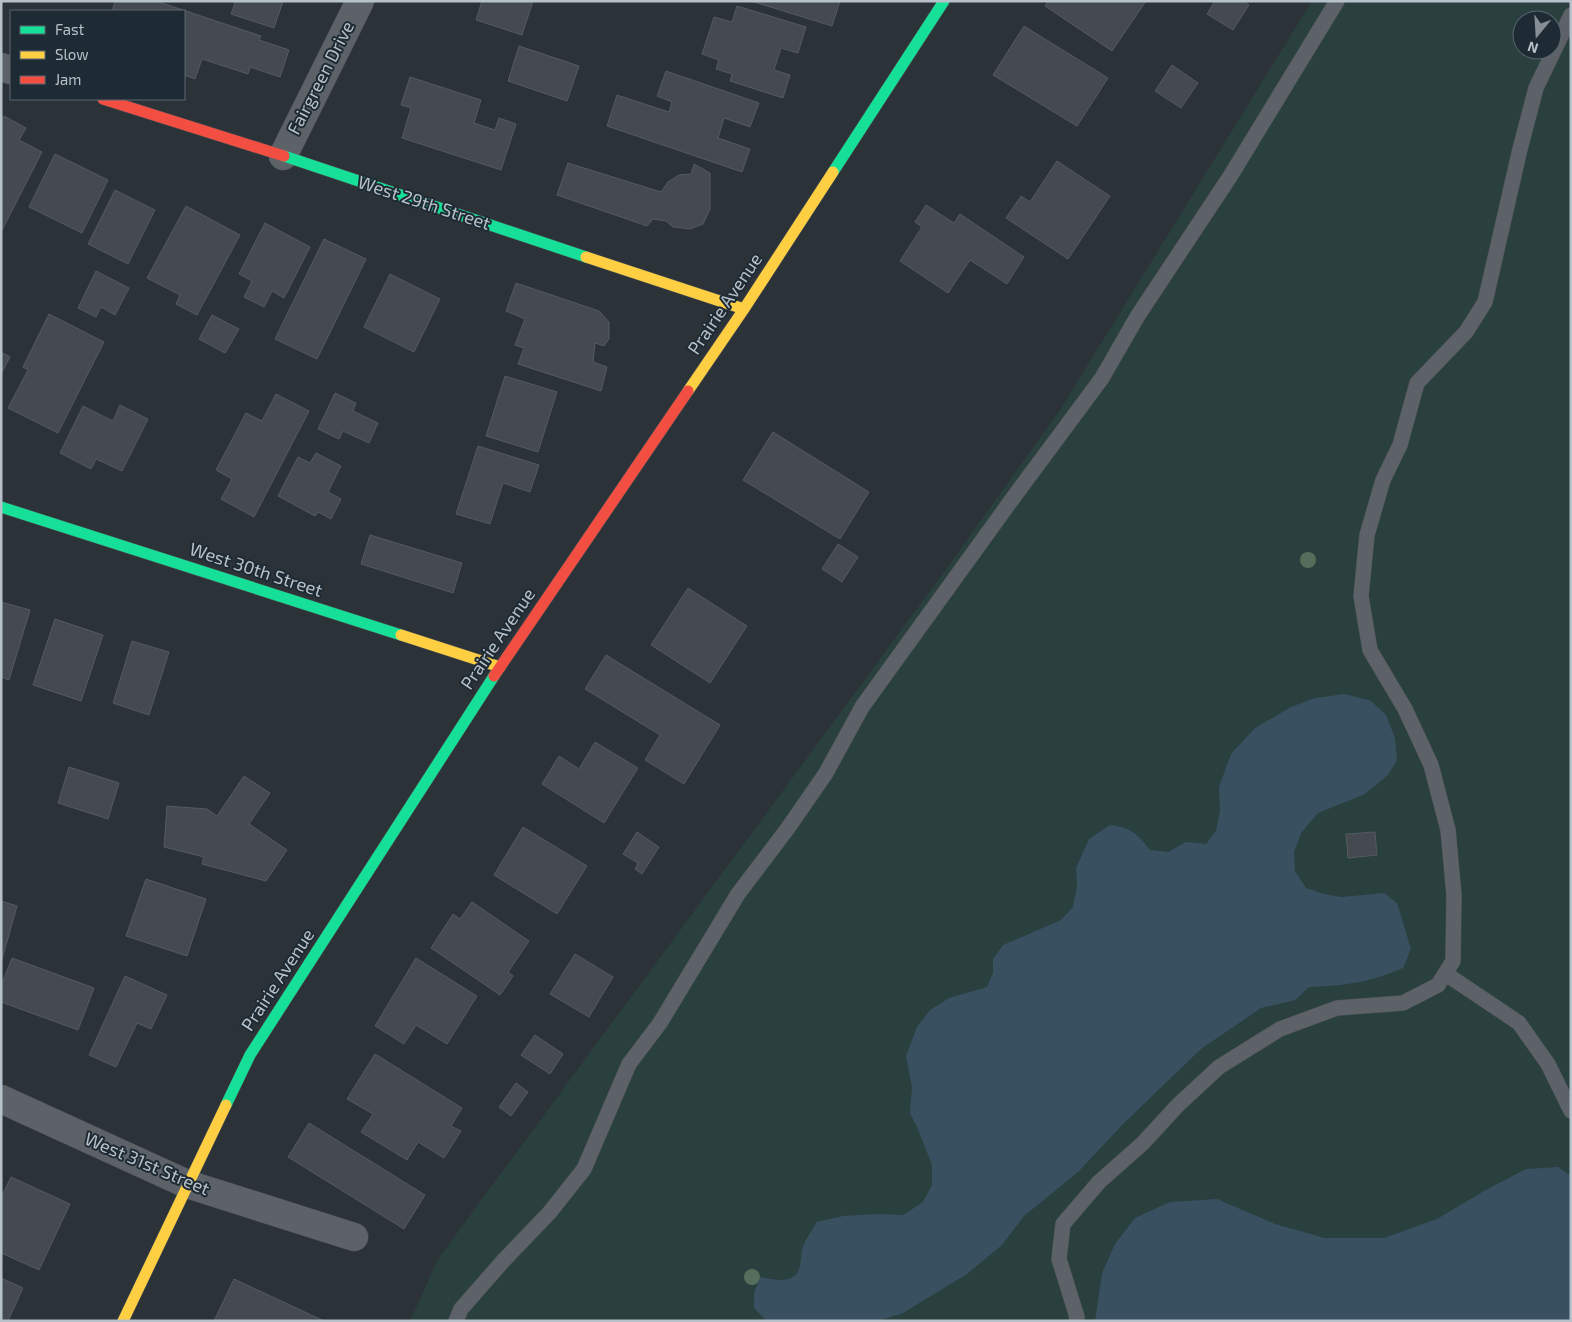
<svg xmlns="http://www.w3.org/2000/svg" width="1572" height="1322" font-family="'Exo 2',sans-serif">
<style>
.green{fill:#29403f;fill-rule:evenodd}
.water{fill:#395060}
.building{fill:#444a4f;stroke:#545b60}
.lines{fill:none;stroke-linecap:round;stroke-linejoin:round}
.lane-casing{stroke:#4a4f53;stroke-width:16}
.street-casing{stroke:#4a4f53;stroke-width:29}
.fast-casing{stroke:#4a4f53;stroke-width:12}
.slow-casing{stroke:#4a4f53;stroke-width:12}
.jam-casing{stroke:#4a4f53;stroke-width:12}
.lane{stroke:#5c6267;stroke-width:15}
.street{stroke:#5c6267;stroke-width:28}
.fast{stroke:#16e098;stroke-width:11}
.slow{stroke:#ffcf43;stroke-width:11}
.jam{stroke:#f24e42;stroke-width:11}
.tree{fill:#556e5c}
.labels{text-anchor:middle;stroke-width:4;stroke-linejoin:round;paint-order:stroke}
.street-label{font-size:18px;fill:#b6c1c9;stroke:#1f2b34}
</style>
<rect width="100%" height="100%" fill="#2c3338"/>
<!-- green -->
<path class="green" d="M1312 1H1571V1321H410L438 1259 947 568 1060 410ZM1522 20H1552V50H1522Z"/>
<!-- water -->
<path class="water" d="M1345 694 1371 701 1386 715 1395 738 1397 760 1388 775 1365 794 1318 813 1301 833 1294 852 1295 871 1306 888 1324 894 1341 897 1384 893 1397 903 1411 949 1403 968C1372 982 1343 986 1309 987L1295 1000 1261 1008 1201 1049 1123 1124 1078 1172 1024 1216 1002 1245 967 1274 903 1313 878 1321 766 1320 754 1308V1292L761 1277C774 1280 796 1285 800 1266 801 1260 801 1255 802 1250 805 1240 811 1231 817 1222L843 1216 878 1214 903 1215 923 1202 932 1185V1165L918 1129 910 1113 912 1087 906 1056 917 1027 930 1010 949 998 987 987 993 973V959L1003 945 1061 920 1073 907 1077 886 1076 868 1089 839 1110 825C1133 828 1137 834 1150 850L1168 852 1186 842 1206 844 1216 831 1220 810 1219 787 1231 754 1255 728 1291 707 1315 698Z
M1558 1167 1571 1176V1321H1095L1102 1273 1115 1244 1135 1218 1170 1202 1217 1199 1275 1224 1325 1238H1384L1437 1219 1484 1191 1526 1169Z"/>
<!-- building -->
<path class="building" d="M115 1H156L261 36 259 40 289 50 280 77 250 67 248 74 202 59 195 79 184 75V11H112Z
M231 1H283L274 28 231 14 235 3Z
M482 1H533L522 35 476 20Z
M751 1H840L832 26Z
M1048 1H1146L1112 51 1045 6Z
M1215 1H1243L1249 5 1233 30 1207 14Z
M737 6 806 27 798 53 781 48 774 70 790 75 783 98 730 81 732 74 716 69 719 60 702 54 714 17 732 22Z
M1024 26 1108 78 1077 126 993 75Z
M519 46 579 66 567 101 508 81Z
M1172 65 1198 83 1181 108 1155 91Z
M666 71 759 103 750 127 724 118 718 138 750 149 742 172 607 126 617 95 669 112 672 102 657 96Z
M410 77 481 100 474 123 495 130 499 118 516 124 501 170 402 138 411 108 401 105Z
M4 116 26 128 19 140 42 152 1 232V121Z
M55 154 108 180 82 233 29 207Z
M1057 161 1110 196 1068 259 1006 218 1021 196 1030 202Z
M568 163 661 192 668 182 679 175 691 174 694 164 710 173V209L703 224 690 229 673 227 666 221 653 219 647 226 557 195Z
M115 190 155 210 128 264 88 244Z
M926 205 954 223 960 214 1024 257 1007 284 970 260 948 293 900 261 922 227 915 222Z
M186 206 240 235 197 315 176 304 180 295 147 278Z
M265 223 310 247 284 298 272 291 264 307 244 297 252 281 239 274Z
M324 239 366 259 317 359 275 339Z
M96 271 129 288 115 315 101 307 96 317 78 308Z
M390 274 440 299 414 352 364 327Z
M516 283 599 311 609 322V339L604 346 595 343 593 362 607 367 601 391 518 364 524 348 515 345 525 319 506 311Z
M49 314 104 342 58 433 8 408 28 370 23 367Z
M212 315 239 329 225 353 199 339Z
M1 352 10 357 1 374Z
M505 376 557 392 538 452 486 436Z
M335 393 356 403 353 411 378 423 369 443 343 431 339 439 318 429Z
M276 394 309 411 254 517 221 499 232 479 216 470 246 413 262 421Z
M120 405 148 419 122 471 96 459 91 469 60 453 83 406 113 421Z
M773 432 869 492 840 539 743 480Z
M478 446 539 465 530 492 503 483 490 524 456 514Z
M316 453 341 466 328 492 341 499 331 519 318 512 315 516 278 496 298 457 310 463Z
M370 535 462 563 453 593 361 564Z
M838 544 858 557 842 582 822 569Z
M688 588 747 626 710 683 651 645Z
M1 602 30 610 9 680 1 677Z
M55 619 103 635 81 701 33 685Z
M132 641 169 652 149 715 113 703Z
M606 655 720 725 684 784 645 760 660 735 585 689Z
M595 742 638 768 604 823 542 784 559 756 579 769Z
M69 767 119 783 108 819 58 803Z
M244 776 270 793 249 824 287 850 266 881 202 864 204 857 164 847 167 806 207 809 217 816Z
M523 827 587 866 557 914 494 875Z
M637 832 659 847 642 874 635 869 638 863 623 854Z
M1375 832 1377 855 1348 858 1346 834Z
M146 879 206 899 187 956 126 936Z
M1 901 17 906 1 963Z
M472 902 529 941 508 972 513 976 500 995 431 948 453 914 460 919Z
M575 954 613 977 589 1017 550 994Z
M12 958 94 988 78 1030 1 1002V986Z
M416 958 477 996 447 1044 416 1025 404 1044 375 1026Z
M125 976 167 995 151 1029 137 1023 116 1067 89 1055Z
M535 1035 563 1054 550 1074 521 1055Z
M375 1054 462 1108 451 1126 461 1131 444 1158 418 1142 407 1160 361 1132 373 1114 347 1099Z
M516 1083 528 1092 511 1116 499 1107Z
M309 1123 425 1195 404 1229 288 1157Z
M11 1177 70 1204 39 1270 1 1253V1198Z
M1 1278 23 1288 8 1321H1Z
M234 1279 324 1321H214Z"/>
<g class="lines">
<defs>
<path id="lane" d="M1446 974 1519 1023 1548 1064 1571 1111
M456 1321 461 1309 504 1260 550 1212 584 1169 629 1064 660 1023 738 894 788 828 826 773 862 707 1013 498 1102 378 1137 317 1231 175 1337 1
M1076 1321 1077 1317 1059 1259 1063 1224 1099 1182 1143 1143 1178 1105 1219 1067 1280 1029 1337 1008 1403 1003 1438 985 1453 961 1454 895 1448 830 1431 765 1405 709 1370 650 1361 596 1367 535 1383 480 1400 445 1417 383 1466 332 1485 302 1520 149 1536 88 1571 15"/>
<path id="street" d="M1 67 11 70
M283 156 360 1
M1 1099 187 1184 354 1237"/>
<path id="fast" d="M284 156 586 257
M833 172 944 1
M1 507 401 635
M226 1105 250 1055 494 676"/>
<path id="slow" d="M586 257 744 309
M688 391 744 309 833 172
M401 635 500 667
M123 1321 226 1105"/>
<path id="jam" d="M103 99 284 156
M494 676 688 391"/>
</defs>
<!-- lane casing -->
<use href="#lane" class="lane-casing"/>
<!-- street casing -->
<use href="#street" class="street-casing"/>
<!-- fast casing -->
<use href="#fast" class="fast-casing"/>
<!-- slow casing -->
<use href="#slow" class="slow-casing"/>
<!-- jam casing -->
<use href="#jam" class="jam-casing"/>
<!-- lane -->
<use href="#lane" class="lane"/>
<!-- street -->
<use href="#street" class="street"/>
<!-- fast -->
<use href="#fast" class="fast"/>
<!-- slow -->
<use href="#slow" class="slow"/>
<!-- jam -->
<use href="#jam" class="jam"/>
</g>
<!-- trees -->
<g class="tree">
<circle cx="1308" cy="560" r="8"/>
<circle cx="752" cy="1277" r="8"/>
</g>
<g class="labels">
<!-- street labels -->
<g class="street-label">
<text transform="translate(321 78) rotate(-63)" y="6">Fairgreen Drive</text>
<text transform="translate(424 203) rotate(18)" y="6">West 29th Street</text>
<text transform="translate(725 304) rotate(-56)" y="6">Prairie Avenue</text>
<text transform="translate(256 570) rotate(18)" y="6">West 30th Street</text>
<text transform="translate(498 639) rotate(-56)" y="6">Prairie Avenue</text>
<text transform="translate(278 980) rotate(-57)" y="6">Prairie Avenue</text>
<text transform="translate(147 1164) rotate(23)" y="6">West 31st Street</text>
</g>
</g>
<!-- border -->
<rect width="1572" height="1322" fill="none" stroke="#b6c1c9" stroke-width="5"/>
<!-- legend -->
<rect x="10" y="10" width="175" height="90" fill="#1f2b34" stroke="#5b6770"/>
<rect x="20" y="26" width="25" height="8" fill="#16e098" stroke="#5b6770"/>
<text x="55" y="35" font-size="15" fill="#b6c1c9">Fast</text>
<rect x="20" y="51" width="25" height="8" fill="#ffcf43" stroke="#5b6770"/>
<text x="55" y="60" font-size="15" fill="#b6c1c9">Slow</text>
<rect x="20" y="76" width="25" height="8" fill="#f24e42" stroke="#5b6770"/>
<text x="55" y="85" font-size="15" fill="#b6c1c9">Jam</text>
<!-- north arrow -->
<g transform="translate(1537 35) rotate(198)"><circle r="24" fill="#1f2b34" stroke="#5b6770"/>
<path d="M0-4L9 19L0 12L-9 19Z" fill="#868f96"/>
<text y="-8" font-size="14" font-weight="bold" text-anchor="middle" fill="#b6c1c9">N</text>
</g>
</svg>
